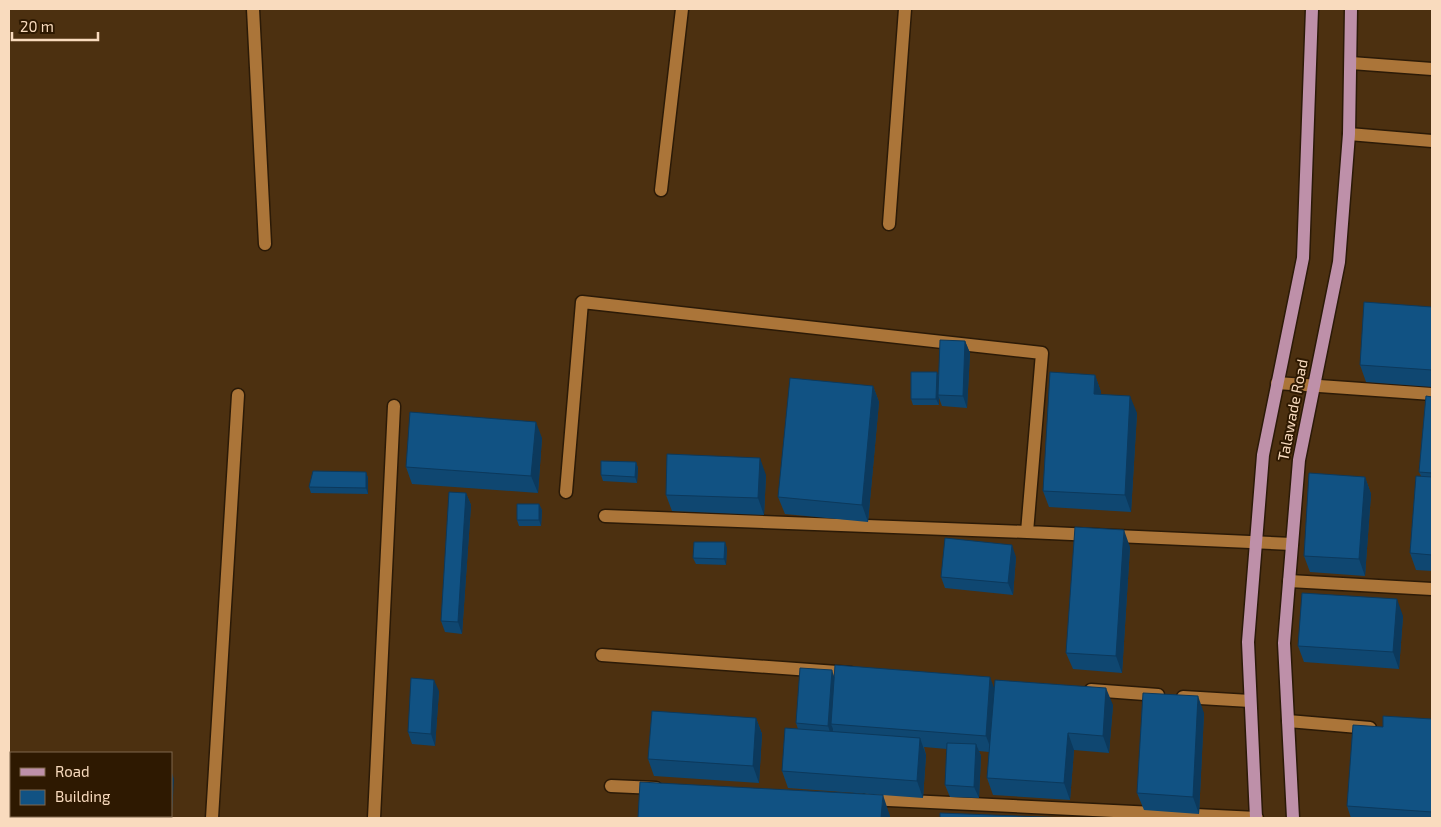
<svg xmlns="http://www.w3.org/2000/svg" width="1441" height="827" font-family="'Exo 2',sans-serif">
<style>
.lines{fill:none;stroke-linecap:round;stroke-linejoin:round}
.minor-casing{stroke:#2b1a07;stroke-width:15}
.major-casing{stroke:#2b1a07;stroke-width:15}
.minor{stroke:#ab7539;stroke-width:12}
.major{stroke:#be90a9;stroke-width:12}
.wall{fill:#0f4771}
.shaded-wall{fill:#0c395c}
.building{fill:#115283;stroke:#0c395c}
.labels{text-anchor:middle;stroke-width:4;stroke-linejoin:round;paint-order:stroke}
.street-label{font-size:15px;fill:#f9dbbe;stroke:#2e1901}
</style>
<rect width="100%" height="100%" fill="#4c3010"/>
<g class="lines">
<defs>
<path id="minor" d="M253 9 265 244
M1351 63 1432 69
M1349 134 1432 141
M661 190 682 9
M889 224 905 9
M1277 383 1432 394
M566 492 582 302 1042 353 1027 532 1292 544
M605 516 1027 532
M1289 581 1432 589
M602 655 851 673
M1091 690 1158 695
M1183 697 1250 701
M1288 721 1370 728
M611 786 656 788
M868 799 1257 818
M212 818 238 395
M374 818 394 406"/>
<path id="major" d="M1256 818 1248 642 1263 455 1303 258 1312 9
M1293 818 1284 643 1299 460 1339 262 1349 134 1351 9"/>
</defs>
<!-- minor casing -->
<use href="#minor" class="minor-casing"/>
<!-- major casing -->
<use href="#major" class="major-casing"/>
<!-- minor -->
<use href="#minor" class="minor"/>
<!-- major -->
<use href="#major" class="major"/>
</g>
<!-- wall -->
<path class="wall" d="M1432 307V387L1366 382 1360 365Z
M965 341 970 353 967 408 942 406 939 398V405H913L911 399 938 375Z
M1095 375 1101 392V394L1137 413 1131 512 1049 507 1043 491Z
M873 386 879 402 868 522 785 514 778 497Z
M1432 397V571L1416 570 1410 553 1421 476 1419 472Z
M542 438 538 493 412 484 406 467Z
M636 462 638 468 637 483 603 481 601 475Z
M366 472 368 478V494L311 493 309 487Z
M766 475 764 515 672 511 666 495Z
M1365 477 1371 494 1365 576 1310 572 1304 556Z
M466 493 471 505 462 634 445 632 441 621Z
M539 504 542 510 541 526H519L517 520Z
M1130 547 1122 673 1073 669 1066 653Z
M727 548 726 565 696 564 693 558Z
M1016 557 1013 595 945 588 941 577Z
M1403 616 1399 669 1304 662 1298 646Z
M834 677 994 687 1113 705 1109 753 1074 750 1070 800 993 795 987 778 989 752 979 751 981 756 979 798 950 797 945 785 947 749 924 747 926 755 923 798 788 788 782 771 798 729 796 723Z
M439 691 435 746 412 744 408 732Z
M1204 713 1199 814 1144 810 1137 793Z
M756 718 762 734 759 783 654 776 648 759Z
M1432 719V818H1351L1347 806 1383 727Z"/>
<!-- shaded-wall -->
<path class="shaded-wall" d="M965 341 970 353 967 408 963 396Z
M937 372 939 378 938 395 939 398V405L936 399Z
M1095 375 1101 392 1100 411 1094 394Z
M873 386 879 402 868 522 862 505Z
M1130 396 1137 413 1131 512 1125 495Z
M536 422 542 438 538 493 531 476Z
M760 458 766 475 764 515 758 498Z
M636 462 638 468 637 483 635 477Z
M366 472 368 478V494L366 488Z
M1365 477 1371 494 1365 576 1359 559Z
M466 493 471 505 462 634 458 622Z
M539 504 542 510 541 526 539 520Z
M1124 530 1130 547 1122 673 1116 656Z
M725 542 727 548 726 565 724 559Z
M1012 545 1016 557 1013 595 1008 583Z
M1397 599 1403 616 1399 669 1393 652Z
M832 670 836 682 831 724 833 729 832 738 828 726Z
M990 677 996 693 992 752 986 736Z
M434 680 439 691 435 746 431 734Z
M1106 688 1113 705 1109 753 1103 736Z
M1198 696 1204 713 1199 814 1193 797Z
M756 718 762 734 759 783 753 766Z
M1068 733 1074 750 1070 800 1064 783Z
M920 738 926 755 923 798 917 781Z
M976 744 981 756 979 798 974 787Z
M171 770 174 779 172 813 171 811Z
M883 795 890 816V818H881Z"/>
<!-- building -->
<path class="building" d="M1364 302 1432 307V370L1360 365Z
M940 340 965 341 963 396 938 395Z
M911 372H937L936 399H911Z
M1050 372 1095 375 1094 394 1130 396 1125 495 1043 491Z
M790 378 873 386 862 505 778 497Z
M1426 396 1432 397V473L1419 472Z
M410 412 536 422 531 476 406 467Z
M667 454 760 458 758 498 666 495Z
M601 461 636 462 635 477 601 475Z
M313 471 366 472V488L309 487Z
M1309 473 1365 477 1359 559 1304 556Z
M1416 476 1432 477V555L1410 553Z
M449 492 466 493 458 622 441 621Z
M517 504H539V520H517Z
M1075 527 1124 530 1116 656 1066 653Z
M945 538 1012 545 1008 583 941 577Z
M694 542H725L724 559 693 558Z
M1302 593 1397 599 1393 652 1298 646Z
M835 665 990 677 986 736 831 724Z
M800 668 832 670 828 726 796 723Z
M411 678 434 680 431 734 408 732Z
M995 680 1106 688 1103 736 1068 733 1064 783 987 778Z
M1143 693 1198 696 1193 797 1137 793Z
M652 711 756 718 753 766 648 759Z
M1383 716 1432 719V812L1347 806 1353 725 1383 727Z
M785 728 920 738 917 781 782 771Z
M947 743 976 744 974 787 945 785Z
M640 782 883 795 881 818H638Z
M940 813 1069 818H940Z"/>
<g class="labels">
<!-- street labels -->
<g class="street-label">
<text transform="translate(1293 410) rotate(-79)" y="5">Talawade Road</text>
</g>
</g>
<!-- border -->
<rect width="1441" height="827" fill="none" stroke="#f9dbbe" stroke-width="20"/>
<!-- legend -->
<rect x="10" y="752" width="162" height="65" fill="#2e1901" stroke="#7f674d"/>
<rect x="20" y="768" width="25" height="8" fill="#be90a9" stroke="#7f674d"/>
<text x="55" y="777" font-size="15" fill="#f9dbbe">Road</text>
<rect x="20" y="790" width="25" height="15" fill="#115283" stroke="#7f674d"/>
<text x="55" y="802" font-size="15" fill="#f9dbbe">Building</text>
<!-- scale -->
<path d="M12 32v8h86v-8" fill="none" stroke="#f9dbbe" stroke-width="2.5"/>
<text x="20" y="32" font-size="15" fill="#f9dbbe" stroke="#2e1901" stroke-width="4" paint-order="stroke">20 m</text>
</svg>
